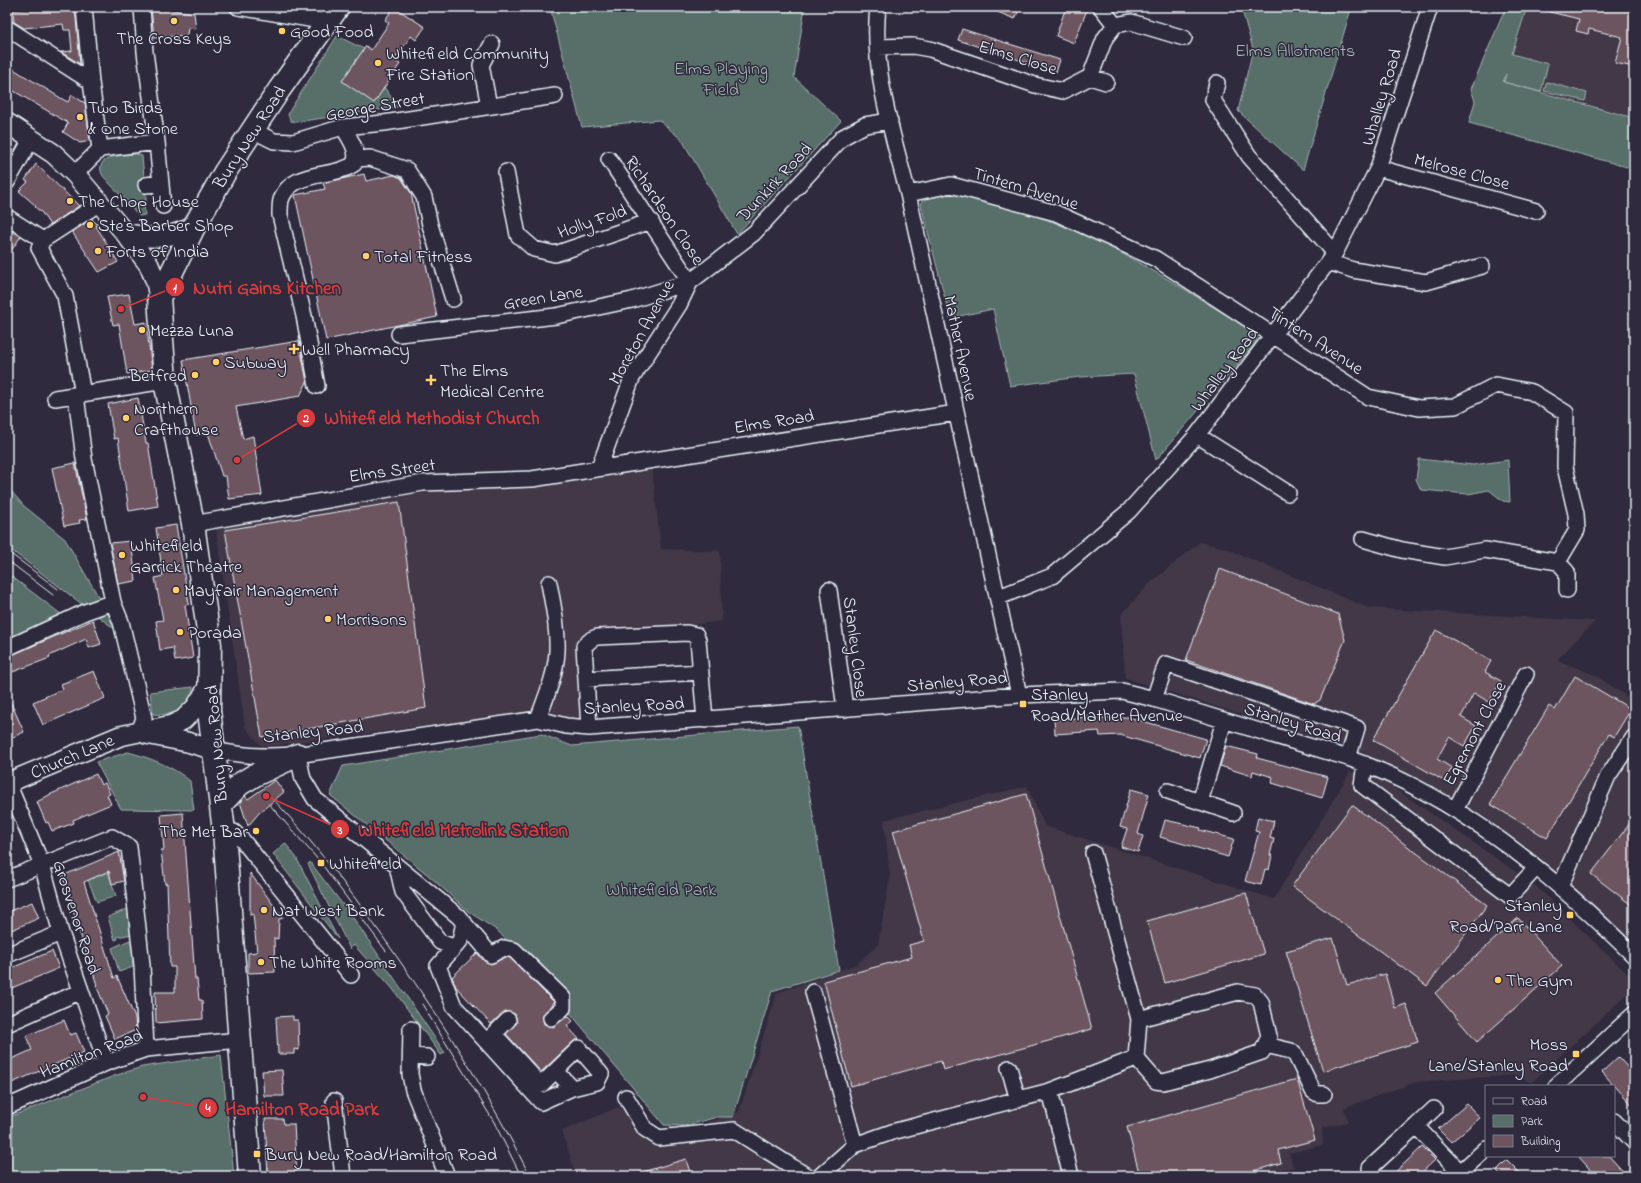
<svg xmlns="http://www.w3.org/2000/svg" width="1641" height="1183" font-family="'Indie Flower',sans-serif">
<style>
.built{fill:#423747}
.green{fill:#586e68;stroke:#a0b0b0}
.building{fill:#6d555f;stroke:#e8f1f8}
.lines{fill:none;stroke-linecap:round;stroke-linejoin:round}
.minor-casing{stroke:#e8f1f8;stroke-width:18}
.major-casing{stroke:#e8f1f8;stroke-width:22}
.highway-casing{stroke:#e8f1f8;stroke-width:25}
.minor{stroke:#2f2a3d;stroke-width:15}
.major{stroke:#2f2a3d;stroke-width:19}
.highway{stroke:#2f2a3d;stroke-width:22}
.tram{stroke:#e8f1f8;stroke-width:1}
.poi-dot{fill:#ffd166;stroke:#2f2a3d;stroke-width:1.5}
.labels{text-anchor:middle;stroke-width:3;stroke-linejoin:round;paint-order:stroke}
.poi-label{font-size:18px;fill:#e8f1f8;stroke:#2f2a3d;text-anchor:start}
.park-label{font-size:18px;fill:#a7b6b7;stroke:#2f2a3d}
.street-label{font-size:18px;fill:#e8f1f8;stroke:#2f2a3d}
.leader{fill:none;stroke:#d83c3d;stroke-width:1.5}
.callout-dot{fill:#d83c3d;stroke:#2f2a3d;stroke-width:1.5}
.mark-label{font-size:12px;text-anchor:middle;font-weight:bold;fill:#fff}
.callout-label{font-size:19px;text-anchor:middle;font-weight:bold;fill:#d83c3d;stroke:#2f2a3d;stroke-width:3;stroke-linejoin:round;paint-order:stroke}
</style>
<rect width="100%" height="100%" fill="#2f2a3d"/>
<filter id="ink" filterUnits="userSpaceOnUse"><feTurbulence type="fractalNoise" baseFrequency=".025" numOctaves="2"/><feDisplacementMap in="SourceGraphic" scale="8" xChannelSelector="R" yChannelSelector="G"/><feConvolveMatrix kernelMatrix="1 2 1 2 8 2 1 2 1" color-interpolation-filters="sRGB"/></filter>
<g filter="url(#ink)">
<!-- built -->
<path class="built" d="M1527 7H1634V118L1503 82Z
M651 460 661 549 720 551 722 621 581 640 586 722 497 717 262 747 245 727 215 523Z
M1200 542 1225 548 1369 608 1595 621 1557 660 1595 675 1634 701V944L1519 847 1440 791 1362 752 1125 678 1121 615 1151 582Z
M1350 772 1377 776 1535 885 1634 980V988L1531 1083 1518 1075 1416 1082 1344 1108 1348 1122 1322 1128 1323 1145 1289 1153 1294 1167 1257 1176H576L562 1131 618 1107 660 1131 695 1127 739 1112 777 993 857 964 878 944 890 878 884 820 1027 786 1045 826 1274 899Z"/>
<!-- green -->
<path class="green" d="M550 7H805L794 77 841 121 737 234 682 140 659 120 582 127Z
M1241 7H1344L1351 9 1303 170 1238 111 1253 49Z
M1506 7H1527L1512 54 1548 64 1541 92 1504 82 1506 74 1503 82 1634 118V169L1469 123 1475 101 1471 89Z
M337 36 364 49 342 81 384 87 398 107 296 122 291 121 288 115 290 110Z
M1547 82 1587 93 1585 101 1544 91Z
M137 154 142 156 144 177 140 179 141 191H146V203L144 204 145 215 139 216 103 176C91 155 126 155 137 154Z
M955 193C995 203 1035 214 1074 230 1136 257 1193 295 1251 330L1257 338 1255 344 1156 460 1134 374 1080 377 1010 386 993 309 950 318 921 205 923 198Z
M1419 459 1473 465 1508 460 1510 502 1503 501 1489 490 1468 494 1421 490 1416 479Z
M7 490 11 491 24 506 65 539 105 608 116 630 7 547Z
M7 573 70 621 7 645Z
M193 687 192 698C178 712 172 716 153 714L150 692Z
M798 726 839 970 772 991 733 1117H717L685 1126 664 1125 560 1001 498 931 469 912 428 875 330 795 343 766 541 734 572 746Z
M128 752C148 757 174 767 190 781L194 810 121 809 96 762Z
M285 843 296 857 338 939 273 854Z
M310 862 354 919 445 1053 441 1055 392 988 354 945 350 949 308 864Z
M108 872 116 896 97 902 88 880Z
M130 908 132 934 117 937 118 939 115 940 108 917Z
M132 939 133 967 119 972 112 948Z
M221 1055 234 1176H7V1118L114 1076 142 1067Z"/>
<!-- building -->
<path class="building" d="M43 7H75L80 64 61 52 72 51 70 30H64L63 24 24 28 14 22 13 10Z
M151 7 194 13 196 29 188 28 187 35 154 38Z
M394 7 425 27 416 40 411 36 394 60 400 64 374 103 342 81 366 46 371 50 389 23 385 20Z
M985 7H1020L1015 19Z
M1066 7H1088L1074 43 1056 36Z
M1546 7H1634V67L1615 63 1622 37 1589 29 1588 34 1576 31 1579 19 1546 11Z
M962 29 1060 60 1056 72 958 40Z
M10 67 64 100 68 102 72 95 85 103 90 141 80 143 63 132 68 123 7 87V73Z
M36 164 79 206 50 225 42 213 35 207 36 206 19 191 28 182 25 180Z
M364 174 366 181 394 175 401 178 411 193 437 317 326 340 295 195 325 189 323 183Z
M92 219 98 225 96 226 118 262 99 272 72 232Z
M7 228 21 236 7 257Z
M129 294 135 324 146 322 152 370 127 374 119 324 113 325 107 297Z
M299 341 307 382 300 396 236 407 243 439 253 436 262 495 229 499 226 476H222L208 433 196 435 183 360Z
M138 398 146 443H148L158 506 129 511 118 438 114 439 108 404Z
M75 463 87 519 79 520 80 523 64 526 52 468Z
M399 502 426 708 262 737 225 530Z
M176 525 189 604 185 605 193 658 175 661 173 648 160 650 156 621 163 620 155 578 163 576 156 528Z
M131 541 136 581 118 584 110 543Z
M1220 569 1338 614 1345 640 1320 700 1314 704 1186 660Z
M93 620 101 644 89 648 86 639 49 656 50 658 7 674V657Z
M1436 630 1491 661 1485 672 1501 681 1489 702 1474 693 1461 717 1476 726 1464 746 1449 737 1437 759 1452 768 1444 781 1373 740Z
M94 671 105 698 43 725 33 702 63 689 61 684Z
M1575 676 1631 709 1614 737 1609 734 1547 838 1490 804 1549 706 1555 710Z
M7 694 24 732 7 740Z
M1095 716V718L1128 717 1206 739 1200 758 1120 735 1100 736 1099 731 1055 734 1054 720Z
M1226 746 1258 754 1257 758 1328 777 1322 798 1272 783 1273 777 1253 771 1252 776 1220 766Z
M96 774 101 785 105 783 110 794 107 795 111 804 73 820 74 823 52 831 48 822 46 823 37 802 49 795Z
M275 780 284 792 259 813 248 826 240 802 245 796 248 799Z
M1131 789 1149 794 1138 834 1143 836 1138 852 1121 847 1127 829 1120 827Z
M1026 794 1092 1029 943 1070 941 1061 851 1086 824 981 912 957 909 945 924 941 893 831Z
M1352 805 1487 905 1427 986 1292 886Z
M183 813 195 979H197L199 1000H202L203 1019 156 1023 155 992H175V967H170L167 883 165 884 161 850H164L161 815Z
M1258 817 1274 821 1270 838 1274 839 1270 855H1272L1269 870 1265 869 1261 885 1245 881 1259 832 1255 831Z
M1634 818V907L1591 874Z
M1165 820 1201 828 1200 830 1234 839 1228 857 1160 837Z
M119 852 124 881 112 884 109 871 84 882 114 978 117 976 135 1018 136 1030 115 1039 105 1016 108 1014 96 985H97L78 927 67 891 68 890 62 876Z
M250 873 283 918 279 919 278 939 274 938 275 972 248 973V953L257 952 253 914 250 915Z
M1246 893 1264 954 1165 983 1147 921Z
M32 902 39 918 7 932V912Z
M1518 918 1562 966 1477 1042 1435 993Z
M1333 938 1347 985 1385 974 1395 1008 1406 1004 1418 1042 1323 1071 1286 951Z
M52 951 59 968 7 990V970Z
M477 953 484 961 491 964 505 957 510 958 554 1002 543 1015 544 1024 553 1027 568 1016 573 1021 567 1026 579 1039 573 1042 541 1072 506 1034 517 1023 515 1014 505 1011 491 1024 456 987 452 977Z
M293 1016V1020H298L299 1050 294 1049V1054H278L276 1017Z
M64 1020 70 1035 76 1033 84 1052 7 1085V1061L32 1050 26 1036Z
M1618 1057 1634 1074V1107L1602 1072Z
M282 1070 284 1096H264L262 1071Z
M1297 1079 1315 1140 1278 1150 1281 1163 1246 1173 1247 1176H1140L1127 1127Z
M1467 1104 1480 1118 1451 1142 1438 1129Z
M265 1119H283L284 1124H294L297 1176H268Z
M1422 1147 1435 1160 1418 1176H1391Z
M1578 1156H1609L1627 1176H1596Z
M686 1159 691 1176H639V1173Z
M1507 1160 1523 1176H1501L1496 1171Z"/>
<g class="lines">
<defs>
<path id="minor" d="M84 7 91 82 100 149
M238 7 327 22
M878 7C871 68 893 135 908 194L1019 695
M1101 7 1115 25
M7 28 91 82
M877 47 913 46 930 49 1035 85 1063 91 1090 77 1105 38 1115 25 1131 22 1184 38
M1090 77 1106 82
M1217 83 1213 100 1249 156 1335 253
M489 106 481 65 492 44
M252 130 274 141 293 142 343 127 384 123 555 96
M157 142 163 206
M356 159 370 158 407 170 424 197 430 225 453 299
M609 159 690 282
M1378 168 1536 211
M506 172 518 235 534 249 555 254 651 221
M75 174 100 149 157 142 145 52 142 7
M7 182 32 138
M146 185 161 183
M908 194 951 185 1056 213 1156 259 1368 397 1419 408 1455 406 1496 385 1532 392 1566 413 1565 467 1576 514 1577 530 1558 562 1567 572V590
M7 217 43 240 39 248 65 296 83 394
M43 240 100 203
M1328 262 1353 270 1426 282 1482 266
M399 334 556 316 632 300 690 282 754 233 843 137 865 125 890 121
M317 386 304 316 280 215C280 211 280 204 281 200 291 169 333 179 354 164 360 151 349 138 343 127
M76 395 84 459 113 602 121 622 144 718 139 732
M55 398 165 381
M1197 435 1288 493
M599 468 632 378 679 305 690 282
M193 524 423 483 532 479 956 413
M1363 539 1402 550 1445 557 1485 550 1558 562
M829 590 845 709
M999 597 1052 576 1129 511 1197 435 1335 253 1378 168 1430 7
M7 648 85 612 113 602
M586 679 701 672
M1154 699 1166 664 1357 728 1348 758
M538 719C546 697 556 674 557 651 558 628 553 605 549 583
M589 728 584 646 592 639 597 637 687 633 696 635 698 640 705 720
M214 750C249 757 274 758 310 753L538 719 566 726 589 728 1019 695 1122 691 1154 699 1348 758C1457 796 1553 875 1634 956
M298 755 303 779 315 799 458 916 491 955 504 948 514 950 563 998V1008L551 1018
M1365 764 1362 785 1510 896 1536 868
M8 783 42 865 61 933 106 1063
M1168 791 1233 813
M1200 802 1224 721
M1455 810 1526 674
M224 831 234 832 243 841 351 975
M397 866 403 892 440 942 453 947
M7 879 112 837 129 847 142 965 146 1049
M1560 887 1608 776 1634 737
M464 922 460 941 438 966 454 1006 541 1102 572 1088 560 1075
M7 955 61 933
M813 992 855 1145
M508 1020 494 1034 541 1085 579 1048
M7 1024 81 991
M411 1029 410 1074 413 1090 447 1176
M1266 1045 1291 1051 1296 1056 1313 1091 1318 1094H1324
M411 1056 427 1057
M1136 1058 1156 1081 1163 1082 1210 1070 1262 1052 1269 1036 1261 1002 1255 995 1238 992 1139 1019
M1009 1068 1018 1100
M1556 1086 1634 1014
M572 1088 597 1082 601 1074 584 1054
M1050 1091 1071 1176
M626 1097 645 1129 659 1138 734 1130 807 1176
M334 1101 343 1176
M7 1107 106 1063 146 1049 239 1040
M1434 1109 1416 1126 1464 1176
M1614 1121 1634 1142
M1370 1168 1416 1126
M820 1176 855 1145 892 1132 1050 1091 1136 1058 1139 1019 1093 853
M1456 1176 1486 1149"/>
<path id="major" d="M7 123 54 154 75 174 125 233 149 265 156 282 159 298
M125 233C155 240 165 239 194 227
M146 734 187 742 214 750
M7 783 120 736 172 725 183 720 196 707 210 684"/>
<path id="highway" d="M221 804 240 784 255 775 298 755
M250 1176 224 831 209 711 210 645 193 524 165 381 159 298 194 227 225 172 279 90 338 7"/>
</defs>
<!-- minor casing -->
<use href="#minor" class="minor-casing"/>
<!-- major casing -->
<use href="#major" class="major-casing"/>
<!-- highway casing -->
<use href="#highway" class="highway-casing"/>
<!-- minor -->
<use href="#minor" class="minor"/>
<!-- major -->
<use href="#major" class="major"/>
<!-- highway -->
<use href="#highway" class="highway"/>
<!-- tram -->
<path class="tram" d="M7 551 58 589
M7 560 53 595
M274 800C320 849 359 902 397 957 446 1027 492 1100 530 1176
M269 804 321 863 386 951
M422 1004 494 1122 521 1176"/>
</g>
</g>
<!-- markers -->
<g class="poi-dot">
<circle cx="174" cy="21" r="4"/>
<circle cx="282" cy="31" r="4"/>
<circle cx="378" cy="63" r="4"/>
<circle cx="80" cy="117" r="4"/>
<circle cx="70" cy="201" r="4"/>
<circle cx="90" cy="225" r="4"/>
<circle cx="98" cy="251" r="4"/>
<circle cx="366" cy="256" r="4"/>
<circle cx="142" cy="330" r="4"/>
<path d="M292 343h4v4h4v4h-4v4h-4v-4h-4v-4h4z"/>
<circle cx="216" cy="362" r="4"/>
<circle cx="195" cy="375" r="4"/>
<path d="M429 374h4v4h4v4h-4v4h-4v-4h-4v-4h4z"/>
<circle cx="126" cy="418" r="4"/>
<circle cx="122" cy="555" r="4"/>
<circle cx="176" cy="590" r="4"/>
<circle cx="328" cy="619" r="4"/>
<circle cx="180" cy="632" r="4"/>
<rect x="1019" y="700" width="8" height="8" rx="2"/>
<circle cx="256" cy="831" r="4"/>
<rect x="317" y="859" width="8" height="8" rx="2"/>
<circle cx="264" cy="910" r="4"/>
<rect x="1566" y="911" width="8" height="8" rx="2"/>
<circle cx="261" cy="962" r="4"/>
<circle cx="1498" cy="980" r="4"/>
<rect x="1572" y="1050" width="8" height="8" rx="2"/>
<rect x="253" y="1150" width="8" height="8" rx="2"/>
</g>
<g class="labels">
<!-- poi labels -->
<g class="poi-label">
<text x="290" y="37">Good Food</text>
<text x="174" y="44" text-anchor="middle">The Cross Keys</text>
<text x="386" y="59">Whitefield Community<tspan x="386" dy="21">Fire Station</tspan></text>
<text x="88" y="113">Two Birds<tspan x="88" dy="21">&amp; One Stone</tspan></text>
<text x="78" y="207">The Chop House</text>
<text x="98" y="231">Ste's Barber Shop</text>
<text x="106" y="257">Forts of India</text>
<text x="374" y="262">Total Fitness</text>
<text x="150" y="336">Mezza Luna</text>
<text x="302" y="355">Well Pharmacy</text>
<text x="224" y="368">Subway</text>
<text x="440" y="376">The Elms<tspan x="440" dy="21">Medical Centre</tspan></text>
<text x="187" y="381" text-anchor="end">Betfred</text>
<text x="134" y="414">Northern<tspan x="134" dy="21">Crafthouse</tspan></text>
<text x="130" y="551">Whitefield<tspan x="130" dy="21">Garrick Theatre</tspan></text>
<text x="184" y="596">Mayfair Management</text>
<text x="336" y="625">Morrisons</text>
<text x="188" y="638">Porada</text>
<text x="1031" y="700">Stanley<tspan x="1031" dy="21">Road/Mather Avenue</tspan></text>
<text x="248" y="837" text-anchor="end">The Met Bar</text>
<text x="329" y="869">Whitefield</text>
<text x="1562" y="911" text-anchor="end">Stanley<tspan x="1562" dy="21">Road/Parr Lane</tspan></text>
<text x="272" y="916">Nat West Bank</text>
<text x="269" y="968">The White Rooms</text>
<text x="1506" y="986">The Gym</text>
<text x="1568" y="1050" text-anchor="end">Moss<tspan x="1568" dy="21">Lane/Stanley Road</tspan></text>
<text x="265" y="1160">Bury New Road/Hamilton Road</text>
</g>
<!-- park labels -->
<g class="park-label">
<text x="1295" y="56">Elms Allotments</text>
<text x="721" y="74">Elms Playing<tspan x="721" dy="21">Field</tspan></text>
<text x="661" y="895">Whitefield Park</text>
</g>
<!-- street labels -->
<g class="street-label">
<text transform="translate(1018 57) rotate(17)" y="6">Elms Close</text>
<text transform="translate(1381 97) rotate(-73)" y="6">Whalley Road</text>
<text transform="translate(375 106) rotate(-10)" y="6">George Street</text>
<text transform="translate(249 137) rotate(-57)" y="6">Bury New Road</text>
<text transform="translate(1462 171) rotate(15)" y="6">Melrose Close</text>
<text transform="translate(774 182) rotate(-47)" y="6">Dunkirk Road</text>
<text transform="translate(1026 188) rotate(17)" y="6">Tintern Avenue</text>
<text transform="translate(665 210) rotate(56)" y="6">Richardson Close</text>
<text transform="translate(592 221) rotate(-19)" y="6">Holly Fold</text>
<text transform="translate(543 297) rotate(-9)" y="6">Green Lane</text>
<text transform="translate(641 332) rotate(-61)" y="6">Moreton Avenue</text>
<text transform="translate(1316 340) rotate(33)" y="6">Tintern Avenue</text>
<text transform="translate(961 348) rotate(78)" y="6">Mather Avenue</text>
<text transform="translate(1224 369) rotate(-53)" y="6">Whalley Road</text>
<text transform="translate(774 421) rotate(-9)" y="6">Elms Road</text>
<text transform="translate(392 470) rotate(-8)" y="6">Elms Street</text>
<text transform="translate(856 647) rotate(83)" y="6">Stanley Close</text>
<text transform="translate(957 681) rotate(-5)" y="6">Stanley Road</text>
<text transform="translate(634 705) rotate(-3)" y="6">Stanley Road</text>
<text transform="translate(1293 722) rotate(17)" y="6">Stanley Road</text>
<text transform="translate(313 731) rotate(-6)" y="6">Stanley Road</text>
<text transform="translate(1474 733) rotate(-62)" y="6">Egremont Close</text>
<text transform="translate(216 744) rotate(-95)" y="6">Bury New Road</text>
<text transform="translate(72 756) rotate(-23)" y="6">Church Lane</text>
<text transform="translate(77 917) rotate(72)" y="6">Grosvenor Road</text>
<text transform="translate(91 1053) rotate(-21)" y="6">Hamilton Road</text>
</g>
</g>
<!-- callouts -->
<path class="leader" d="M121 309L175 287M237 460L306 418M266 796L340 829M143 1097L208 1108"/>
<g class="callout-dot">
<circle cx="121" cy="309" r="4"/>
<circle cx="237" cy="460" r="4"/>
<circle cx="266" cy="796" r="4"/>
<circle cx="143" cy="1097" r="4"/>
<circle cx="175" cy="287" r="10"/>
<circle cx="306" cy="418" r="10"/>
<circle cx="340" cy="829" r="10"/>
<circle cx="208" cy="1108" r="10"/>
</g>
<g class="mark-label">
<text x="175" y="292">1</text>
<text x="306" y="422">2</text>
<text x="340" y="834">3</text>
<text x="208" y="1112">4</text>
</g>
<g class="callout-label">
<text x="267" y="294">Nutri Gains Kitchen</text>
<text x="432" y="424">Whitefield Methodist Church</text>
<text x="463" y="836">Whitefield Metrolink Station</text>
<text x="302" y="1115">Hamilton Road Park</text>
</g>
<!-- margin -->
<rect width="1641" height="1183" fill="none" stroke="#2f2a3d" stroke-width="24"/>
<rect x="12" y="12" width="1617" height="1159" fill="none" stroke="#e8f1f8" stroke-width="1.5" filter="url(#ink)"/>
<!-- legend -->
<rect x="1485" y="1085" width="130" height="72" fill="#2f2a3d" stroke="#797a88"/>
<rect x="1493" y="1098" width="20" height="6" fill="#2f2a3d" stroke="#797a88"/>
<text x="1521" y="1105" font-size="12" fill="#e8f1f8">Road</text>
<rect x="1493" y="1115" width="20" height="12" fill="#586e68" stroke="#797a88"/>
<text x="1521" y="1125" font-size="12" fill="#e8f1f8">Park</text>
<rect x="1493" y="1135" width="20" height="12" fill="#6d555f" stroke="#797a88"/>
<text x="1521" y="1145" font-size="12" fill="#e8f1f8">Building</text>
</svg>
